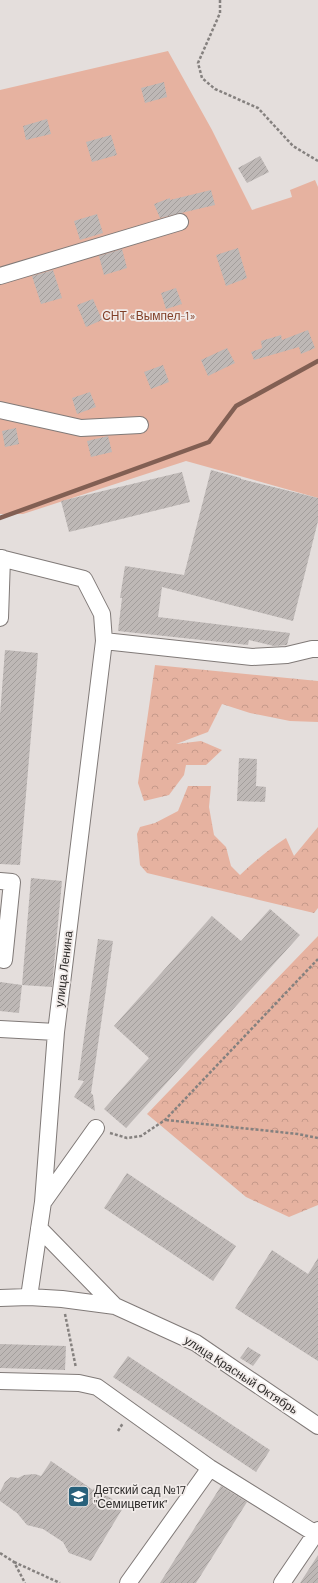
<svg xmlns="http://www.w3.org/2000/svg" width="318" height="1583" font-family="Barlow,sans-serif">
<style>
.green{fill:#e6b2a0}
.forest{fill:url(#forest-crowns)}
.lines{fill:none;stroke-linecap:round;stroke-linejoin:round}
.stream{stroke:#825f53;stroke-width:4.5}
.building{fill:url(#building-hatch)}
.minor-casing{stroke:#807a78;stroke-width:18}
.path{stroke:#85817f;stroke-width:2.5;stroke-dasharray:3 2;stroke-linecap:butt}
.minor{stroke:#fff;stroke-width:16}
.labels{text-anchor:middle;stroke-width:3.5;stroke-linejoin:round;paint-order:stroke}
.park-label{font-size:12px;fill:#803f28;stroke:#f1ebe9}
.street-label{font-size:12px;fill:#2c2a29;stroke:#f1ebe9}
.poi-label{font-size:12px;fill:#2c2a29;stroke:#f1ebe9;text-anchor:start}
</style>
<defs>
<pattern id="forest-crowns" width="20" height="18" patternUnits="userSpaceOnUse"><rect width="20" height="18" fill="#e6b2a0"/><path d="M2 6a3 3 0 1 1 6 0M12 15a3 3 0 1 1 6 0" fill="none" stroke="#c5998a"/></pattern>
<pattern id="building-hatch" width="6" height="6" patternUnits="userSpaceOnUse"><rect width="6" height="6" fill="#beb8b6"/><path d="M-1 1l2-2M0 6l6-6M5 7l2-2" fill="none" stroke="#a39e9c"/></pattern>
</defs>
<rect width="100%" height="100%" fill="#e4dedc"/>
<!-- green -->
<path class="green" d="M168 51 212 130 252 210 292 197 290 190 315 180 318 187V498L186 461 23 514H0V90Z"/>
<!-- forest -->
<path class="forest" d="M155 665 318 681V722L290 721 250 713 222 704 208 732 176 744 201 741 222 750 206 765H186L184 775 169 795 144 801 138 783Z
M188 786H211L209 807 214 835 226 847 231 866 240 875C255 861 269 849 286 838L294 856 318 827V908L314 913 147 873 140 865 137 834 140 827 155 823 178 811Z
M318 936V1205L289 1217 246 1197 147 1114Z"/>
<g class="lines">
<!-- stream -->
<path class="stream" d="M0 518 209 442 236 406 318 361"/>
</g>
<!-- building -->
<path class="building" d="M164 82 167 97 145 103 141 88Z
M47 119 51 134 26 140 23 126Z
M111 135 117 155 92 162 86 142Z
M260 156 269 172 247 183 238 168Z
M211 190 215 205 160 218 154 204 170 198V200Z
M97 214 103 233 80 240 74 221Z
M238 248 247 278 226 286 216 255Z
M122 249 127 268 104 275 99 256Z
M53 270 62 298 41 304 32 276Z
M176 288 182 304 166 309 161 293Z
M93 299 102 320 86 327 77 305Z
M308 330 315 348 301 354 299 347 254 360 251 352 262 348 261 341 281 335 282 340Z
M227 348 235 363 208 376 201 360Z
M163 365 169 382 151 389 144 372Z
M90 392 96 407 77 414 72 398Z
M16 428 19 444 5 447 2 431Z
M108 436 112 452 91 457 87 441Z
M211 470 241 478V479L318 498V521L293 621 162 587 158 617 290 633 287 645 274 646 249 640 248 645 118 631 122 598H120L125 566 184 575Z
M182 472 190 502 69 532 61 501Z
M5 650 38 653 20 865 0 864V715Z
M239 758 257 759 256 786 266 787 265 802 237 801Z
M31 878 62 881 52 987 22 985Z
M270 909 300 935 126 1128 104 1109 149 1058 114 1026 212 916 241 941Z
M98 939 113 941 91 1093 93 1095 95 1111 74 1097 84 1081 78 1080Z
M0 982 22 985 19 1013 0 1011Z
M127 1173 236 1246 213 1281 104 1208Z
M272 1250 308 1274 318 1258V1361L235 1308Z
M0 1344 66 1346 65 1370 0 1368Z
M248 1347 261 1355 253 1366 240 1358Z
M128 1356 270 1450 256 1472 113 1377Z
M51 1461 93 1490 94 1488 124 1506 91 1561 69 1553 63 1542 43 1529 27 1525 17 1513 0 1501V1492L5 1482 11 1477 18 1478 24 1475 35 1474 41 1476Z
M221 1486 247 1502 196 1583H160Z
M318 1555V1583H300Z"/>
<g class="lines">
<defs>
<path id="minor" d="M0 276 180 222
M0 410 81 428 140 425
M0 558 84 579 102 614 104 641 56 1032 43 1202 29 1297
M0 618 2 558
M104 641 252 657 287 655 312 649H318
M0 881 12 882 4 960 0 959
M0 1029 56 1032
M44 1201 96 1128
M39 1228 115 1306
M0 1298 29 1297 62 1299 115 1306 196 1343 318 1426
M0 1381 79 1383 97 1387 210 1468 316 1534
M128 1583 210 1468
M282 1583 318 1530"/>
</defs>
<!-- minor casing -->
<use href="#minor" class="minor-casing"/>
<!-- path -->
<path class="path" d="M220 0V13L198 63 202 78 215 89 258 108 293 146 318 161
M166 1120 298 1134 318 1138
M110 1133 127 1138 141 1136 165 1120 318 959
M65 1314 76 1368
M118 1431 123 1423
M0 1553 14 1562 25 1583
M14 1562 60 1583"/>
<!-- minor -->
<use href="#minor" class="minor"/>
</g>
<!-- icons -->
<defs>
<symbol id="school-square" viewBox="-11 -11 22 22"><rect x="-9" y="-9" width="18" height="18" rx="4" fill="#28617b" stroke="#f1ebe9"/><path d="M0-5L7-2L0 1L-7-2ZM-4 1L0 2.5L4 1V4Q0 6-4 4Z" fill="#fff"/></symbol>
</defs>
<g fill-rule="evenodd">
<use href="#school-square" x="66" y="1484" width="25" height="25"/>
</g>
<g class="labels">
<!-- park labels -->
<g class="park-label">
<text x="149" y="320">СНТ «Вымпел-1»</text>
</g>
<!-- street labels -->
<g class="street-label">
<text transform="translate(64 969) rotate(-83)" y="4">улица Ленина</text>
<text transform="translate(241 1375) rotate(33)" y="4">улица Красный Октябрь</text>
</g>
<!-- poi labels -->
<g class="poi-label">
<text x="94" y="1494">Детский сад №17<tspan x="94" dy="14">"Семицветик"</tspan></text>
</g>
</g>
</svg>
